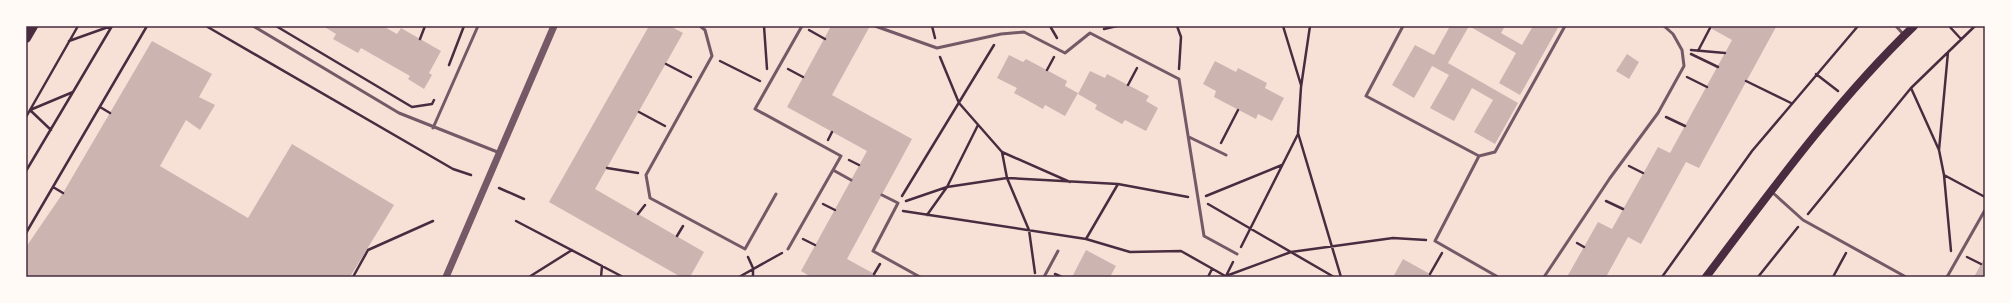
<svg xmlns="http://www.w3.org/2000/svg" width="2011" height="303" font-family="'Fira Sans Condensed',sans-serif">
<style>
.building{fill:#ccb4b1}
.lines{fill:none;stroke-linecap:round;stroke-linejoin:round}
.path{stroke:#4a2c40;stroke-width:2.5}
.service{stroke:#755966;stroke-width:3}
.tertiary{stroke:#755966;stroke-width:7}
.secondary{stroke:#4a2c40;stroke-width:8}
.primary{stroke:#4a2c40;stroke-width:10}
.neatline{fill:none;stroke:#4a2c40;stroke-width:1.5}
</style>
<rect width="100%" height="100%" fill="#f7e1d7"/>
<!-- building -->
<path class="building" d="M323 26H383L397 34 401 28 441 51 429 73 432 75 424 89 408 79 410 76 361 48 358 53 333 39 336 34Z
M649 26H670L683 33 595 189 704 252 690 277H681L549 202Z
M831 26H870L832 95 912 139 847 259 880 277H811L801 271 867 151 787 107Z
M1450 26H1505L1501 33 1522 45 1533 26H1559L1520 95 1499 83 1516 53 1469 26 1448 63 1518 103 1495 144 1474 132 1493 100 1472 88 1454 121 1430 108 1449 75 1432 66 1414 98 1392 85 1415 45 1434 55Z
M1707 26 1776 27 1699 168 1686 162 1641 244 1628 237 1606 277H1567L1598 222 1612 229 1658 147 1670 153 1732 40Z
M152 41 212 74 199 97 215 105 200 130 186 120 160 166 248 218 292 144 394 205 350 277H26V247L63 193Z
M1627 54 1639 62 1629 79 1616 71Z
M1009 55 1023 62 1026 59 1067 81 1065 86 1078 93 1065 116 1045 105 1043 109 1014 93 1017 88 997 78Z
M1215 61 1236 72 1238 68 1267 83 1265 88 1284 98 1272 121 1258 114 1256 119 1214 97 1216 91 1203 84Z
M1090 71 1105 78 1107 74 1149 96 1146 101 1158 108 1146 131 1125 120 1122 124 1095 109 1097 105 1078 94Z
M1086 250 1116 266 1110 277H1072Z
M1985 257V277H1974L1981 264Z
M1403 259 1430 274 1436 277H1393Z"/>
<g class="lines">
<!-- path -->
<path class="path" d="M206 26 453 169 471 175
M276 26 412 107 432 104 434 100
M764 26 767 69
M932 26 935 38
M1050 26 1057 38
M1177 26 1181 37 1179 69
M1283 26 1301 85
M1310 26 1301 87 1298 133 1341 277
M1949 26 1961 39
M1104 29 1117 26
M809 30 825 39
M420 39 425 26
M69 41 111 26
M1691 50 1725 53
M1698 51 1710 28
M1691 54 1718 67
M940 57 959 103 1002 152 1070 182
M720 61 760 81
M666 64 691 77
M449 65 464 26
M788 69 803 77
M1047 70 1054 57
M1816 74 1838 91
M1687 77 1707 87
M1746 81 1791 103
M1128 85 1137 68
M1911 88 1939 150 1948 52
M73 92 112 26
M100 107 110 113
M639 112 665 126
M26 117 78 26
M1666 117 1685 126
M828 140 832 132
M1221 143 1238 110
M1939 150 1944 175 1951 251
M1002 152 1007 178 1029 230 1035 273
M849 160 859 165
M1629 166 1643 173
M607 168 638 173
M26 171 73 92 30 110 51 130
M1944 175 1985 197
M53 187 63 193
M499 188 524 199
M902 196 994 45
M1206 196 1282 165
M906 201 947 187 978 125
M1606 201 1623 209
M823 204 835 210
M1208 204 1334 277
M903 211 1086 239 1130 252 1181 251 1227 277
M638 214 645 205
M1808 214 1911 88 1975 26
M927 215 947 187 1007 178 1118 184 1188 197
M516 221 623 277
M26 233 147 26
M677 236 683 226
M803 239 815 245
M1086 239 1118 184
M1577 243 1584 247
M1241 247 1298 134
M748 257 753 268V277
M1967 257 1981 264
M874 274 880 264
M1055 274 1062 277
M1430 274 1442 253
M1226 276 1291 252 1393 238 1426 240
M1226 276 1233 262
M353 277 368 250 433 221
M529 277 572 250
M601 277 602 266
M739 277 782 253
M1208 277 1212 269
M1662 277 1752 151 1858 26
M1758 277 1798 227
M1833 277 1846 253"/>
<!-- service -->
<path class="service" d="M253 26 399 113 500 153
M700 26 705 30 712 56 646 175 650 198 745 249 776 194
M875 26 937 48 1001 34 1024 32 1065 53 1090 33 1179 79 1204 236 1237 254
M1403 26 1366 96 1479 156 1495 152 1565 26
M1896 26 1904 35
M433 128 478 26
M1189 137 1226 155
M1479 156 1435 241 1498 277
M833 170 851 180
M1772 192 1803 220 1906 277
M882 195 898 203 873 251 920 277
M788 249 841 156 755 109 802 26
M1044 277 1058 251
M1544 277 1610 178 1658 113 1684 66 1682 50 1673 34 1664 26
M1947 277 1985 210"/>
<!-- tertiary -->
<path class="tertiary" d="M446 277 554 26"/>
<!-- secondary -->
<path class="secondary" d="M1706 277C1771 191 1836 101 1914 26"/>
<!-- primary -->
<path class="primary" d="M26 38 33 26"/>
</g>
<!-- border -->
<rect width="2011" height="303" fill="none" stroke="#fffaf5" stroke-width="54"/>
<rect x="27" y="27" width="1957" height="249" class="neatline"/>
</svg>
